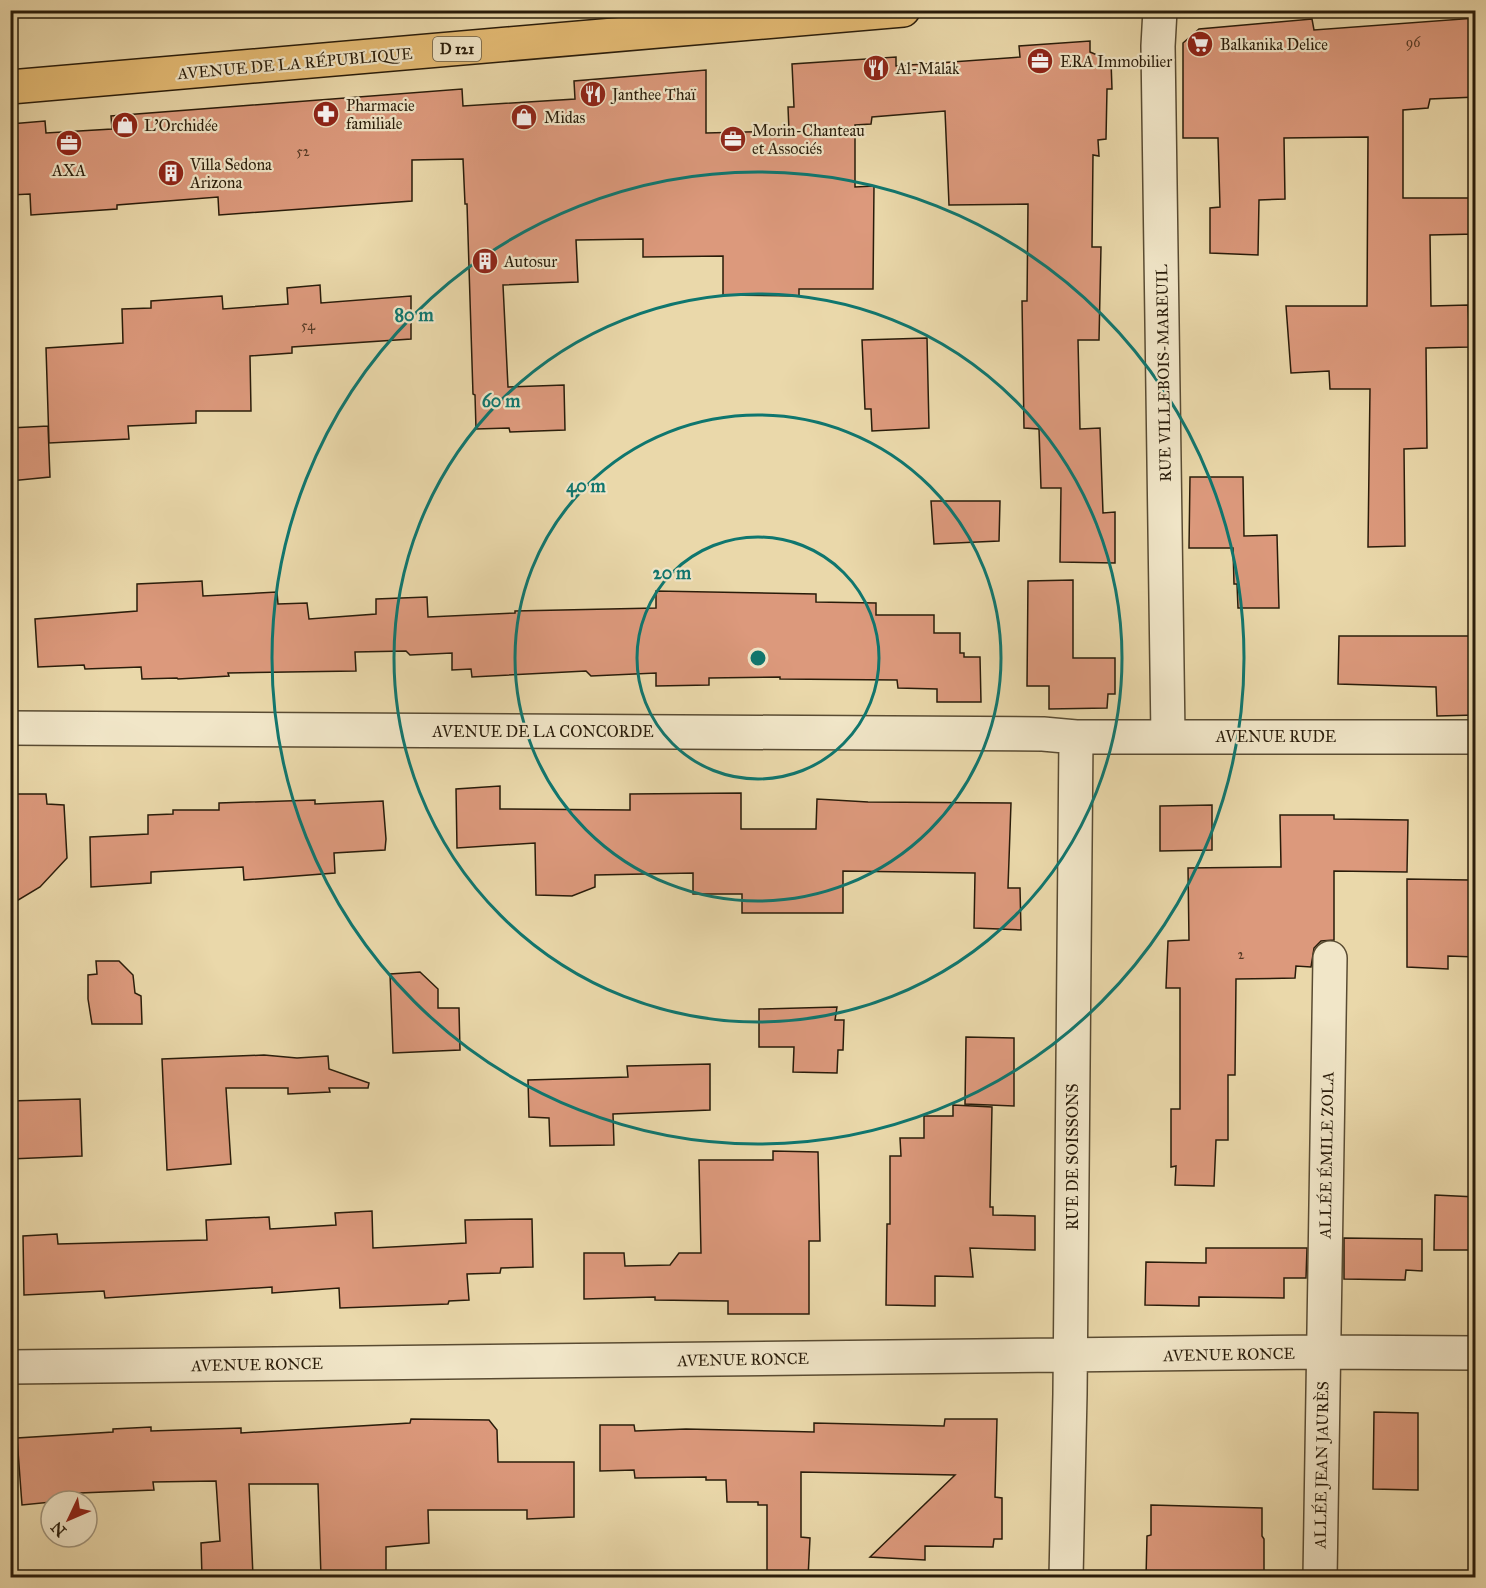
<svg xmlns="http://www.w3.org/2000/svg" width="1486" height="1588" font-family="'IM FELL Great Primer',serif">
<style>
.building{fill:#dc997c;stroke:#291c0a;stroke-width:1.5}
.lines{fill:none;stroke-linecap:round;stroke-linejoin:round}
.minor-casing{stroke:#594b32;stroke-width:36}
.primary-casing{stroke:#291c0a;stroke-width:36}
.minor{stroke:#f1e6c8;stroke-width:33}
.primary{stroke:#e5bc75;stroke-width:33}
.ring{fill:none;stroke:#0f766e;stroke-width:3}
.labels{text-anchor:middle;stroke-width:4.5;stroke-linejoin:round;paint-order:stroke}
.number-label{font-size:14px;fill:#563b26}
.shield{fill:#f1e6c8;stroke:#655943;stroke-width:1.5}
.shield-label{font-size:15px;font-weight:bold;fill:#291c0a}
.poi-label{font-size:16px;fill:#291c0a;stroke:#f1e6c8;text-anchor:start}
.street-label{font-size:16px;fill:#291c0a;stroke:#f1e6c8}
.centre{fill:#0f766e;stroke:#f1e6c8;stroke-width:3}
.ring-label{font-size:18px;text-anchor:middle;font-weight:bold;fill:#0f766e;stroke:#f1e6c8;stroke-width:4.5;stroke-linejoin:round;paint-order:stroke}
</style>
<rect width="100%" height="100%" fill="#ead8aa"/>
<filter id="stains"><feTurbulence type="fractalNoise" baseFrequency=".00333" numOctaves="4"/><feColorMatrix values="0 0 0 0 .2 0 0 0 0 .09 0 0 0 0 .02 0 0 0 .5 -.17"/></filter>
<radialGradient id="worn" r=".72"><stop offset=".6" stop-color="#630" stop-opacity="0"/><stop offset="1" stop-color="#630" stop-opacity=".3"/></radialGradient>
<!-- building -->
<path class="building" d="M1476 18V97L1430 99 1428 108 1403 110V198H1476V234L1430 235 1431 306 1468 305 1470 347 1426 348 1427 448 1404 449 1405 546 1368 547 1370 389H1330L1329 371 1291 373 1286 306H1367L1368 137 1284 138 1285 199 1259 200 1258 255 1210 253V208L1220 207 1218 138H1183V43L1199 29 1312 19 1314 30Z
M1090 41V52L1111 61 1112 89H1107L1106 139 1098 140 1099 156 1093 155 1092 247H1101L1099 340H1078L1080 429 1100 428 1103 513 1115 512V563L1060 562 1061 488H1041L1039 429 1024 428 1022 301H1027L1028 204 949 205 945 111 872 117 871 124 855 125V187L874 186 873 289H799V296L723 295V256L643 257V239L576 240 578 282 503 285 508 387 564 385 565 430 510 432 509 428 476 429 475 395 473 394 467 204H465L463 159 412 160V201L219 215 218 197 117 205V209L31 215 30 194 10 195V124L45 121 46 133 112 129 111 116 462 89 463 106 575 99 574 81 706 70V133L789 131 788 107H794L792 64 896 57V66L1020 57 1019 46Z
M320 285 321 303 411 296V339L292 347V353L250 356 251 411H196V423L128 426 129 439 49 443 46 348 123 343 122 309 151 308V301L222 296 223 309 288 304 287 288Z
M927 338 929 428 872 431 871 409H865L862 340Z
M48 426 50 477 10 481V428Z
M1190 477H1243L1244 536 1277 535 1279 608H1238L1237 584H1234L1233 548H1189Z
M931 501H1000L999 541 934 544Z
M1073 580V658H1115V694H1108L1107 708 1049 709V686H1027L1028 581Z
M202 581 203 596 277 592 278 604 307 603 309 619 376 614V599L427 597 428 617 515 613V611L656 608V591L816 594V602L876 603V615H934V633H960V653H964V657H980L981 702H937V689L898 688 897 680 780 679V677L709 678V685L656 686V673L591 676 586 671 472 677 471 669 452 670V653L410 655 406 651 355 652 356 671 228 673 229 676 178 679 177 678 142 679 141 667 85 669 84 665 38 667 35 619 137 611V584Z
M1339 636H1476V715L1437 716 1436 687 1338 684Z
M500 786V809L630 810V794L741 793V829H816L817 799 868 802 1011 803 1008 888H1020L1021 930 974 928 975 873 843 871V913H742V894H693V873L595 875V887L572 896 536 895 535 843 457 848 456 789Z
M10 794H46L47 804 64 805 67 858 40 887 15 902 10 835Z
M315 800V804L383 801 386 839 385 850 334 853 335 873 244 880 243 867 151 872V883L91 887 90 837 148 834V815L173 814V810H219V803Z
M1212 805V850L1160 851V806Z
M1280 815H1334V819L1408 820 1407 872 1334 871V940L1321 941 1314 948 1311 967 1296 966 1295 978 1236 979 1235 1075H1228V1140H1216L1214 1186 1175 1185 1176 1166 1171 1167V1109H1180V988H1166L1168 941 1189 940 1188 868 1281 867Z
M1407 879 1469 880 1470 884H1476V957L1448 956V969L1407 967Z
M96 961H119L133 975 135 993 141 996 142 1024H92L88 999V975L97 974Z
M420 972 438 989V1008H459L460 1050 393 1053 390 974Z
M837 1007 835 1020H844L843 1050H838L837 1073 793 1072 794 1047H759V1009Z
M966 1037 1014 1038V1106L965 1104Z
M264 1055 297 1058 328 1056 329 1069 369 1083 368 1088H329L330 1092 288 1094V1088H226L231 1164 167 1170 162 1059Z
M710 1064V1110L613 1114 614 1145 550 1146 549 1118 529 1117 528 1080 628 1077 627 1066Z
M80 1099 82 1156 10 1159V1101Z
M953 1105 992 1107 990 1207H993V1215L1035 1216V1250L970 1248 973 1277 935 1276V1306L886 1305 887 1224H890V1156H901L900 1138H924V1116H953Z
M773 1151 818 1152 820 1241H809V1314H728V1301L655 1300V1297L584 1299V1253H624L625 1266 670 1265 679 1253H701L699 1160H773Z
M1435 1195 1476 1197V1250H1434Z
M372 1211 373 1248 466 1243 465 1220 532 1219 533 1267 501 1268 500 1273 467 1274 469 1300 449 1301 448 1304 340 1308 339 1288 272 1293V1287L105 1298 104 1291 24 1295 23 1236 57 1234 58 1244 207 1240 206 1220 269 1217 270 1229 336 1225 335 1213Z
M1344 1238 1422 1239V1271L1406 1270 1405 1280 1344 1279Z
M1206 1248H1307L1306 1278H1284V1298L1199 1297V1306L1145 1305 1146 1262 1206 1263Z
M1374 1412 1418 1413V1490L1373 1489Z
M411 1419 489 1420 497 1430 498 1462H574V1517L527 1519V1510H428L429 1543 386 1547V1576L321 1577 318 1484H249L253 1576 202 1577 201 1543 220 1541 216 1481 153 1482 154 1490 80 1493 81 1499 22 1505 17 1438 113 1432V1429L151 1427V1431L241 1428V1433L410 1423Z
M945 1419H997L995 1497 1002 1498V1539H994L993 1547 925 1546V1560L870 1557 955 1475 801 1472V1537L810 1538 808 1578H767V1505H758V1502H727L726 1480H706V1477L635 1478 634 1470 600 1471V1425H634L635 1431 686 1429 814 1432V1423L944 1426Z
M1151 1505 1262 1508V1536L1264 1539V1578H1146L1147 1536 1151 1535Z"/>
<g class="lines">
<defs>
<path id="minor" d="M1160 10 1158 46 1168 736
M10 728 1043 734 1076 737H1476
M10 1367 1323 1352 1476 1353
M1066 1578 1070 1394 1076 737
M1320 1578 1330 958"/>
<path id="primary" d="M10 87 903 10"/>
</defs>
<!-- minor casing -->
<use href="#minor" class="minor-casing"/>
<!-- primary casing -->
<use href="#primary" class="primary-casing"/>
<!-- minor -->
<use href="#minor" class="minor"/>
<!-- primary -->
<use href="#primary" class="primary"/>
</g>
<!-- distance rings -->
<g class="ring">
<circle cx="758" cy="658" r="121"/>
<circle cx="758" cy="658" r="243"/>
<circle cx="758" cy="658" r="364"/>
<circle cx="758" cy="658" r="486"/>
</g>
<!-- icons -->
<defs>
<symbol id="supermarket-disc" viewBox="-11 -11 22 22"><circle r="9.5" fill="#8f2418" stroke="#f1e6c8"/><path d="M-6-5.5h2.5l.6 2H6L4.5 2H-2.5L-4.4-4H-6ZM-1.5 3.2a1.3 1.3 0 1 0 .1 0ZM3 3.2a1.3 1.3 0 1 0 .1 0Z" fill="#fff"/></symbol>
<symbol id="office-disc" viewBox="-11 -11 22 22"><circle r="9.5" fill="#8f2418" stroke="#f1e6c8"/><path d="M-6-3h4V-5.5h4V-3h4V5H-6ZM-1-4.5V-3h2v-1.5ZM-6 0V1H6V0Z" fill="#fff"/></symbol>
<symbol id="restaurant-disc" viewBox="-11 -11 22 22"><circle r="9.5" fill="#8f2418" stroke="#f1e6c8"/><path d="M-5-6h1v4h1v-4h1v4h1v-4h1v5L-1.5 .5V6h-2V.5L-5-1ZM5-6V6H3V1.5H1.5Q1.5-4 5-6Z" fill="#fff"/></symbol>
<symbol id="pharmacy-disc" viewBox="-11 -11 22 22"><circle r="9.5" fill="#8f2418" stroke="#f1e6c8"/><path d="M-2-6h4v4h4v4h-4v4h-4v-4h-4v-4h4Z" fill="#fff"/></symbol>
<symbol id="shop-disc" viewBox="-11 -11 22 22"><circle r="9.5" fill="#8f2418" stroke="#f1e6c8"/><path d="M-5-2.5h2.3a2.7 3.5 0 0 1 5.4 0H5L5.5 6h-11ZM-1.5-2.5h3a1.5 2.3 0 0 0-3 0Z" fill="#fff"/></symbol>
<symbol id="building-disc" viewBox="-11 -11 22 22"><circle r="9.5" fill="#8f2418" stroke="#f1e6c8"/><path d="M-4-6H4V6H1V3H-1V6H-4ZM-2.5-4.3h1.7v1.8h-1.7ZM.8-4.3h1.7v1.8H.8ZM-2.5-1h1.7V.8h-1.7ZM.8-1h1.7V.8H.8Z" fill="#fff"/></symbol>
</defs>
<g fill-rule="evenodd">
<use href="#supermarket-disc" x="1185" y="29" width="30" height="30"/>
<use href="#office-disc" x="1025" y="46" width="30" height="30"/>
<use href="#restaurant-disc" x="861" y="53" width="30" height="30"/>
<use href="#restaurant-disc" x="578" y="79" width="30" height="30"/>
<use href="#pharmacy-disc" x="311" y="99" width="30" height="30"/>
<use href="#shop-disc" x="509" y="102" width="30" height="30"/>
<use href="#shop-disc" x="110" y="110" width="30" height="30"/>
<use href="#office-disc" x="718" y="124" width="30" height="30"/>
<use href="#office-disc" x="54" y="128" width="30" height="30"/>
<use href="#building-disc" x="156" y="158" width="30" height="30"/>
<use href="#building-disc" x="470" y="246" width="30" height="30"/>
</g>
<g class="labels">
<!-- number labels -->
<g class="number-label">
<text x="1413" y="47">96</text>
<text x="303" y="156">52</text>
<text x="308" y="330">54</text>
<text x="1241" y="959">2</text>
</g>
<!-- shield labels -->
<rect class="shield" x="433" y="37" width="48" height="24" rx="4.5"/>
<g class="shield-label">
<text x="457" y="54">D 121</text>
</g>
<!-- poi labels -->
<g class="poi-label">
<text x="1220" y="50">Balkanika Delice</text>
<text x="1060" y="67">ERA Immobilier</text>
<text x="896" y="74">Al-Malak</text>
<text x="612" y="100">Janthee Thaï</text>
<text x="346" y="111">Pharmacie<tspan x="346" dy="18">familiale</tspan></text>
<text x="544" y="123">Midas</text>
<text x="144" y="131">L'Orchidée</text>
<text x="752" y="136">Morin-Chanteau<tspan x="752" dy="18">et Associés</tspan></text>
<text x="190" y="170">Villa Sedona<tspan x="190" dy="18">Arizona</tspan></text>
<text x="69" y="176" text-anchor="middle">AXA</text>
<text x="504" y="267">Autosur</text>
</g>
<!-- street labels -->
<g class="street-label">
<text transform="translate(295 63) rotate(-5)" y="6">AVENUE DE LA RÉPUBLIQUE</text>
<text transform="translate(1163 373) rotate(-91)" y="6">RUE VILLEBOIS-MAREUIL</text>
<text x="543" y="737">AVENUE DE LA CONCORDE</text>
<text x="1276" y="742">AVENUE RUDE</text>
<text transform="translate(1326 1155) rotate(-89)" y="6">ALLÉE ÉMILE ZOLA</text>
<text transform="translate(1072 1157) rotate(-90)" y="6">RUE DE SOISSONS</text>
<text transform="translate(1229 1354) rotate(-1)" y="6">AVENUE RONCE</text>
<text transform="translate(743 1359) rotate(-1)" y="6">AVENUE RONCE</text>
<text transform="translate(257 1364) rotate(-1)" y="6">AVENUE RONCE</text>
<text transform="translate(1321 1465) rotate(-89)" y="6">ALLÉE JEAN JAURÈS</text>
</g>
</g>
<circle cx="758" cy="658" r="9" class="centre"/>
<g class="ring-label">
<text x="414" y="321">80 m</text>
<text x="501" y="407">60 m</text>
<text x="586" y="492">40 m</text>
<text x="672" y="579">20 m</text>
</g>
<!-- margin -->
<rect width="1486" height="1588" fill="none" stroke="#ead8aa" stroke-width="36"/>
<rect x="12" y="12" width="1462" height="1564" fill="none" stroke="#291c0a" stroke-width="3"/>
<rect x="18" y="18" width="1450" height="1552" fill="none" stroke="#291c0a" stroke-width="1.5"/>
<!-- north arrow -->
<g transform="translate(69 1519) rotate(226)"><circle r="28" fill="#f1e6c8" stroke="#a1957c" stroke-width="1.5"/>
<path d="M0-4.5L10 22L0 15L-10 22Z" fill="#8f2418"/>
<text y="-9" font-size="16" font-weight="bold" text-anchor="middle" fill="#291c0a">N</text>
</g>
<rect width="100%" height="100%" filter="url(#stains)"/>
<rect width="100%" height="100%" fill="url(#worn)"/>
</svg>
